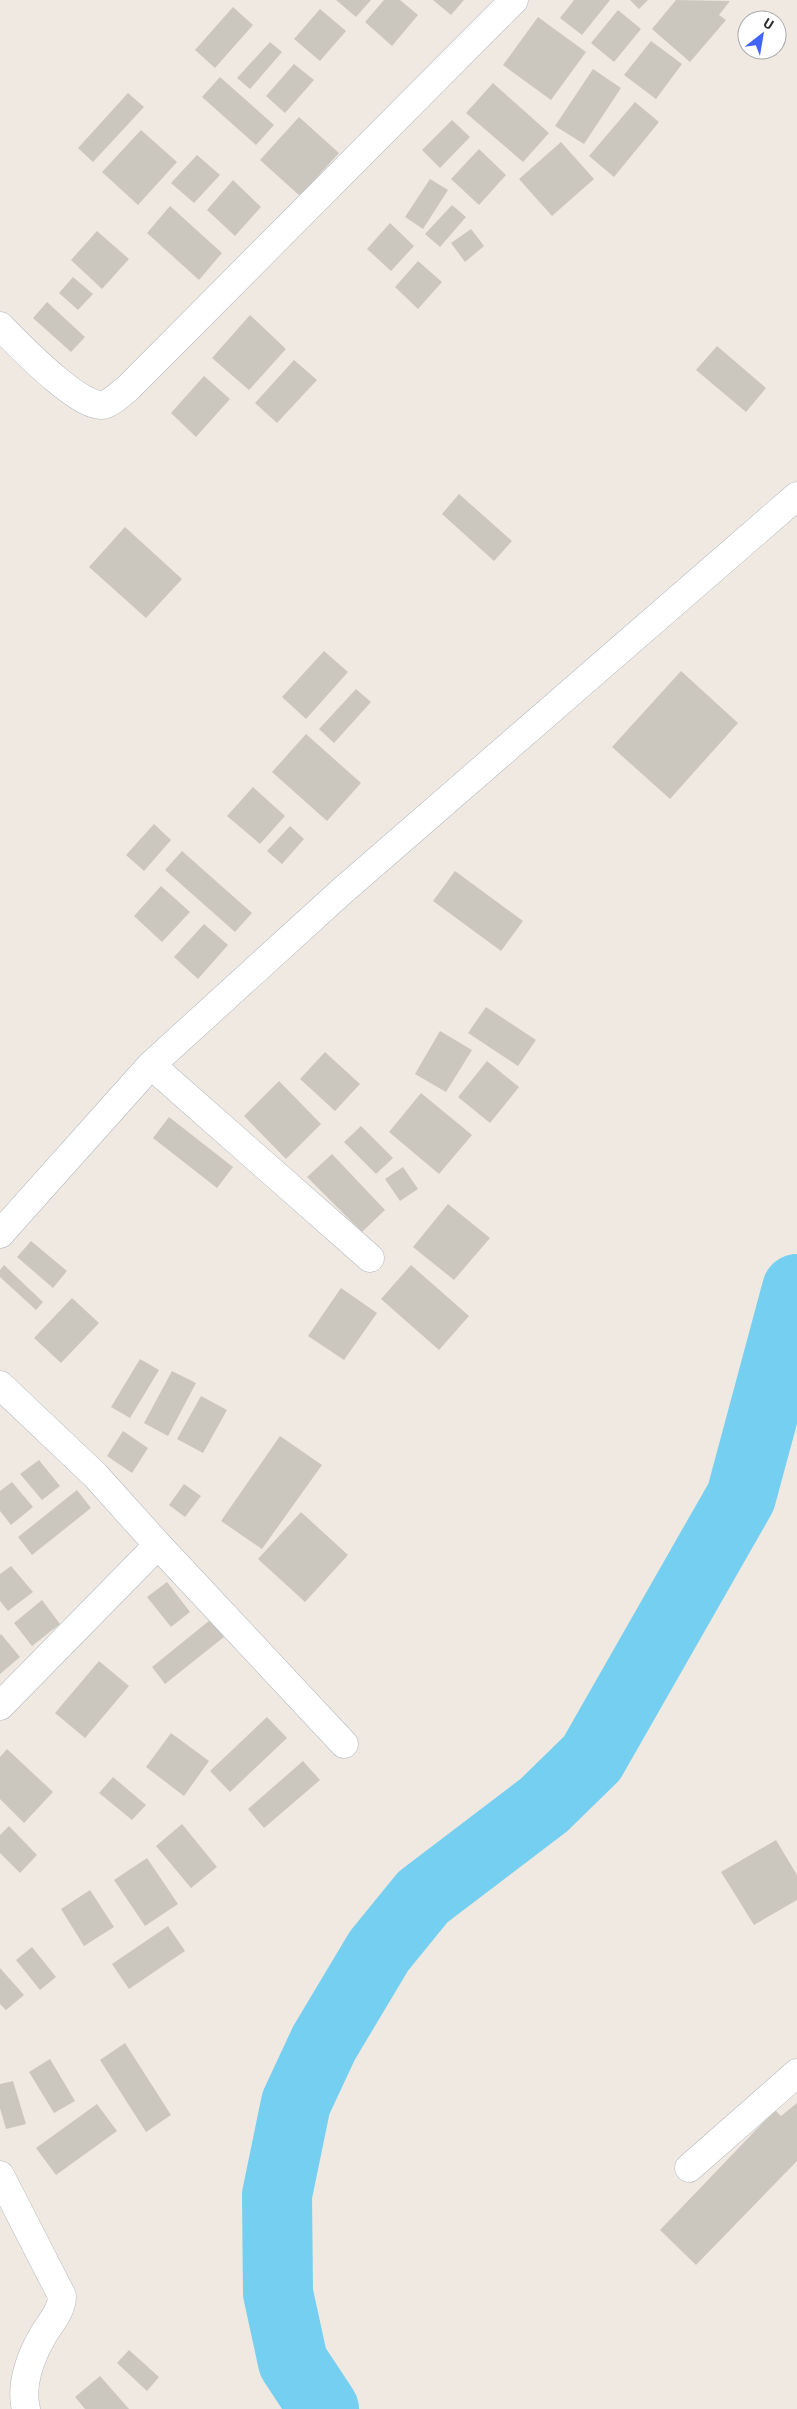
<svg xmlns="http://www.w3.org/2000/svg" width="797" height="2409" font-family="Barlow,sans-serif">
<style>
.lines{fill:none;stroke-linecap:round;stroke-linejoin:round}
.river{stroke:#75cff0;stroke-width:70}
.building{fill:#cbc7bf}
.street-casing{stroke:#b4b7c1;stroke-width:29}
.street{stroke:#fff;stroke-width:28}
</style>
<rect width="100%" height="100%" fill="#efe9e1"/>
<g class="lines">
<!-- river -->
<path class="river" d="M324 2409 293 2362 278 2293 277 2195 296 2103 324 2043 379 1951 423 1897 544 1805 592 1758 741 1497 797 1289"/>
</g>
<!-- building -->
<path class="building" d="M336 0H371L356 17Z
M384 0H400L418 15 392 46 365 22Z
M433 0H464L451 15Z
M574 0H610L582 35 560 18Z
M630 0H648L639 9Z
M676 0 730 1 719 15 726 20 690 62 652 29Z
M233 7 253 25 215 68 195 50Z
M320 9 346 31 320 61 294 39Z
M618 10 641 29 614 62 591 43Z
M538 17 586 52 551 100 503 65Z
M651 41 682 64 656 99 624 75Z
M270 42 282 52 250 89 237 78Z
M294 64 314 80 285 113 266 96Z
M593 69 621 88 584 144 555 126Z
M220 77 274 125 256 145 202 97Z
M493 83 549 133 523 162 466 113Z
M128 93 144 107 93 162 78 148Z
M635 102 659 122 614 177 589 156Z
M299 117 339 153 300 196 260 160Z
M452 120 470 137 440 168 422 150Z
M141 130 177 162 138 205 102 172Z
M561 142 594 179 552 216 519 179Z
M479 149 506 175 479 205 451 179Z
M197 155 220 175 194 203 171 183Z
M430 179 448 190 423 229 405 217Z
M233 180 261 207 235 236 207 210Z
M452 205 466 217 440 247 425 234Z
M170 206 222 253 199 280 147 233Z
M390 223 414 246 391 271 367 249Z
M471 229 484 246 465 262 451 243Z
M97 231 129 259 102 289 71 260Z
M418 261 442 282 418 309 395 287Z
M73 277 93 294 78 310 59 293Z
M47 302 85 337 71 352 33 318Z
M250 315 286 349 249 390 212 358Z
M717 346 766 388 746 412 696 370Z
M294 360 317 380 277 423 255 403Z
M204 376 230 399 196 437 171 413Z
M459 494 512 541 494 561 442 514Z
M125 527 182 579 146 618 89 567Z
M324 651 348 672 306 719 282 697Z
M681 671 738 723 670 799 612 747Z
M356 689 371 702 334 743 319 729Z
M306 734 361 783 327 821 272 772Z
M253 787 285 816 260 844 227 816Z
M154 824 171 840 144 871 126 855Z
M290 826 304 839 282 864 267 851Z
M182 851 252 913 235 932 165 870Z
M455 871 523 921 501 951 433 901Z
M161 886 190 912 162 942 134 916Z
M204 924 228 945 198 979 174 957Z
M486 1007 536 1040 518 1066 468 1033Z
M440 1031 472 1050 446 1092 415 1074Z
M325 1052 360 1084 335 1111 300 1079Z
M487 1061 519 1087 490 1123 458 1097Z
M279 1081 321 1124 286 1159 244 1116Z
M421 1093 472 1135 439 1174 389 1132Z
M169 1117 233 1167 217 1188 153 1138Z
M361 1126 393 1158 376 1174 344 1142Z
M332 1154 385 1210 362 1232 307 1177Z
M403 1167 418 1189 400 1201 385 1179Z
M448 1204 490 1238 454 1280 413 1247Z
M31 1241 67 1271 53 1288 17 1257Z
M4 1265 43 1302 36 1310 0 1277V1270Z
M411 1265 469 1316 439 1350 381 1299Z
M341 1288 377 1313 344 1360 308 1336Z
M72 1298 99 1323 61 1363 34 1338Z
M140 1359 159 1370 130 1418 111 1407Z
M172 1371 196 1383 168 1436 144 1423Z
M201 1396 227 1410 203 1453 177 1439Z
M123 1431 148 1448 132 1473 107 1456Z
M280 1436 322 1465 262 1549 221 1521Z
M39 1460 60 1486 42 1500 20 1474Z
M12 1482 33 1507 11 1525 0 1511V1491Z
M184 1484 201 1496 185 1517 169 1505Z
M77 1490 91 1508 32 1555 18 1537Z
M301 1512 348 1555 305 1602 258 1559Z
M11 1566 33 1592 8 1611 0 1601V1574Z
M167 1582 190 1612 171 1627 147 1597Z
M42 1600 60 1624 32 1646 14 1623Z
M210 1620 224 1637 165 1684 152 1667Z
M1 1634 20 1657 0 1674V1635Z
M99 1661 129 1686 85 1738 55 1713Z
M267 1717 287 1738 230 1792 210 1771Z
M171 1733 209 1761 184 1796 146 1767Z
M7 1749 53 1792 24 1823 0 1799V1757Z
M303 1761 320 1780 264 1828 248 1809Z
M113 1777 146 1805 132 1820 99 1793Z
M182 1824 217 1867 191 1888 156 1846Z
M9 1826 37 1855 20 1873 0 1853V1835Z
M776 1840 797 1875V1900L754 1925 721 1872Z
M147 1858 178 1904 145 1926 114 1880Z
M90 1890 114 1927 84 1946 61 1909Z
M168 1926 185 1951 129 1989 112 1964Z
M32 1947 56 1977 40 1990 16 1960Z
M0 1968 24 1995 6 2010 0 2004Z
M125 2043 171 2115 146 2132 100 2060Z
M50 2059 75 2101 54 2113 29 2072Z
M13 2081 26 2124 6 2129 0 2108V2084Z
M797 2103V2161L696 2265 660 2230 775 2110 781 2116Z
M97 2104 117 2131 56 2175 36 2148Z
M129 2350 159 2377 147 2391 117 2363Z
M100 2376 129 2409H85L75 2397Z"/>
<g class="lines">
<defs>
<path id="street" d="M0 326C16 342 84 414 106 404 114 401 121 393 128 388L514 0
M151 1065 370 1258
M0 1234 151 1065 341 892 797 496
M0 1385 95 1475 158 1545 0 1706
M158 1545 344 1744
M689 2168 797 2073
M0 2175 62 2296C62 2312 49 2324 42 2337 30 2358 20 2386 26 2409"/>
</defs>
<!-- street casing -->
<use href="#street" class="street-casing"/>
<!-- street -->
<use href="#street" class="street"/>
</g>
<!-- north arrow -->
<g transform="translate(762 35) rotate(31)"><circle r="24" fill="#ffffff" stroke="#ababab"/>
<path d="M0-4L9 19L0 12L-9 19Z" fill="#4264fb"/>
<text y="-8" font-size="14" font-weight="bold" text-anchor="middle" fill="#2e2e2e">U</text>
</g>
</svg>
